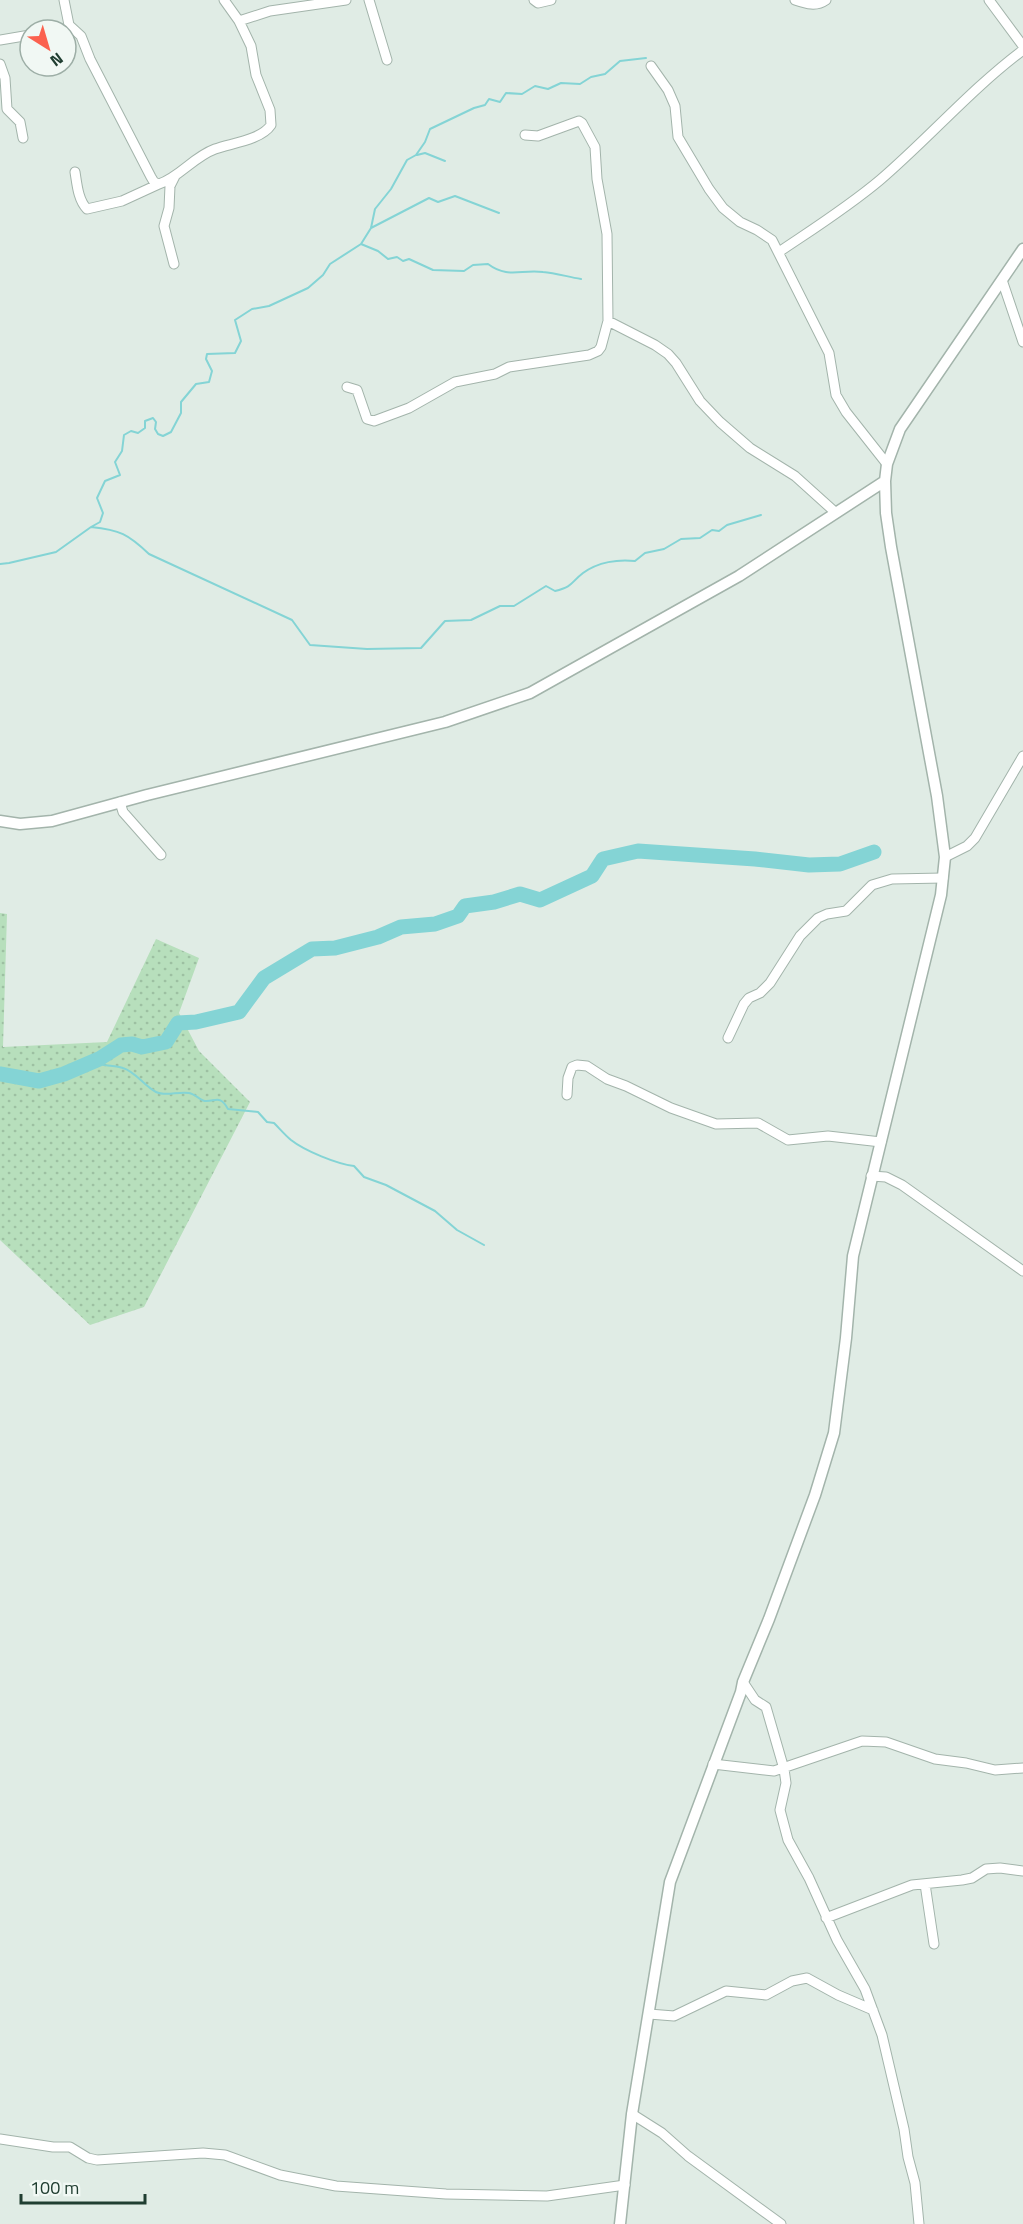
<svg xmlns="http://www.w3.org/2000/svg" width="1023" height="2224" font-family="'Titillium Web',sans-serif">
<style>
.grass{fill:url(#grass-dots)}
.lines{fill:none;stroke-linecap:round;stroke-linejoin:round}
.stream{stroke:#84d4d5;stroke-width:2}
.river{stroke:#84d4d5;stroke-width:15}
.minor-casing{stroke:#a3b4ab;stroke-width:11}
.tertiary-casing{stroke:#a3b4ab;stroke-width:13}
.minor{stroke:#fff;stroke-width:9}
.tertiary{stroke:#fff;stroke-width:10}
</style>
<defs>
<pattern id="grass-dots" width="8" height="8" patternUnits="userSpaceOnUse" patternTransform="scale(1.5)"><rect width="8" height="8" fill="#b7dfbc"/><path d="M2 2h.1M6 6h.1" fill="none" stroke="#9dc0a2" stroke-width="1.8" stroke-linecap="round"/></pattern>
</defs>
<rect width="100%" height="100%" fill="#e0ece5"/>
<!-- grass -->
<path class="grass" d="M0 913 7 914 3 1047 107 1042 156 939 199 958 179 1013 199 1051 250 1102 144 1307 90 1325 0 1240Z"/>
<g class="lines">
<!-- stream -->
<path class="stream" d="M417 155 425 153 445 161
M371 228 429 198 438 202 455 196 499 213
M361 244 378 251 388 259 397 257 403 261 409 259 433 270 464 271 473 265 488 264C508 279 521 269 543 272 556 273 568 277 581 279
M91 527 100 522 103 513 97 498 105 481 120 475 115 462 122 451 124 435 131 431 138 433 145 428V421L153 418 156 422 155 429 158 434 163 436 171 432 181 413V402L196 384 209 382 212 371 206 359 207 354 235 353 241 341 235 320 252 309 269 306 308 288 323 275 330 264 361 244 371 228 375 209 391 189 407 160 416 155 425 142 430 129 474 108 485 105 489 99 500 102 506 93 522 94 535 86 548 89 561 83 580 84 591 77 605 74 620 61 646 58
M0 564 9 563 56 552 91 527C120 530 128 534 149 554L292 620 310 645 367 649 421 648 445 621 471 620 500 606H514L546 586 555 591C574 586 570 583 583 573 598 562 618 559 635 561L645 553 664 549 681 539 700 538 712 530 719 531 727 525 761 515
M92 1062C101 1067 112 1064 123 1068 136 1072 144 1086 156 1092 166 1097 178 1091 189 1093 195 1094 200 1100 205 1101 215 1102 220 1094 228 1109L258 1112 267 1122 274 1123C280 1129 285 1135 291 1140 305 1151 337 1164 354 1166L364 1177 386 1185 435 1211 457 1230 484 1245"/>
<!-- river -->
<path class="river" d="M0 1074 39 1081 64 1074 99 1059 121 1045 132 1044 142 1047 166 1042 178 1023 196 1022 239 1012 264 978 312 949 335 948 378 937 401 927 435 924 458 916 465 906 494 902 520 894 540 900 592 876 603 859 638 851 755 859 809 865 840 864 874 852"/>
<defs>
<path id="minor" d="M64 0 69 25 81 36 90 59 151 177 154 182 159 184C180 177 193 157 215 149 232 143 261 140 271 125L270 110 256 75 251 46 239 21 224 0
M369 0 387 60
M534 0 538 3 551 0
M795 0C807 4 816 7 826 0
M989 0 1023 46
M239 21 270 11 346 0
M0 40 30 35
M0 64 5 78 7 109 20 122 23 138
M651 66 668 90 675 106 678 137 709 189 723 208 740 222 757 230 772 240 829 353 836 395 846 412 887 464
M75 172C77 184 78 200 87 209L122 201 159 184
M779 252C813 229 848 207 880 180 929 138 971 89 1023 50
M174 264 164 226 169 208 170 186 175 176
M1002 280 1023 342
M608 321 655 345 668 354 676 363 700 401 720 422 750 448 795 476 835 512
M347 387 357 390 367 419 374 421 409 408 455 382 495 374 509 367 589 355 598 351 601 347 608 321 607 234 597 179 595 147 582 123 579 121 538 136 525 135
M120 802 123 812 161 855
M945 857 967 846 975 838 1023 756
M728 1038 744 1004 749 998 760 993 770 983 800 936 818 918 827 914 846 911 872 885 892 879 943 878
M567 1095 568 1078 572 1067 577 1065 587 1066 607 1079 626 1086 671 1108 716 1124 758 1123 788 1140 828 1136 881 1142
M871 1176 886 1177 902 1185 1023 1271
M743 1682 755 1700 766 1707 784 1769 786 1783 780 1810 788 1840 809 1878 837 1940 865 1989 882 2035 904 2129 908 2157 915 2183 919 2224
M713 1764 774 1771 862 1741 886 1742 935 1759 966 1763 995 1770 1023 1768
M925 1884 934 1944
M826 1918 912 1885 962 1880 972 1878 986 1869 1000 1868 1023 1871
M649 2014 674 2016 726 1991 766 1995 792 1981 807 1978 838 1995 873 2010
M632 2114 662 2133 688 2156 781 2224
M0 2139 53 2147H70L88 2158 97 2160 203 2153 225 2155 280 2175 336 2186 446 2194 547 2196 625 2185"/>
<path id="tertiary" d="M0 821 20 824 52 821 147 795 445 722 530 693 739 576 885 481
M620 2224 632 2114 670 1882 741 1692 743 1682 769 1619 815 1495 834 1433 846 1338 853 1256 941 895 945 857 937 796 891 547 886 513 885 481 887 464 900 429 1023 249"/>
</defs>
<!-- minor casing -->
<use href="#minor" class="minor-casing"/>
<!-- tertiary casing -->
<use href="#tertiary" class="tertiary-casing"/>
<!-- minor -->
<use href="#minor" class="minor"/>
<!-- tertiary -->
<use href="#tertiary" class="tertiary"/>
</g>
<!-- north arrow -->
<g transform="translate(48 48) rotate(143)"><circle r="28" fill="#f1f8f4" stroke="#9daea6" stroke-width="1.5"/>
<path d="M0-4.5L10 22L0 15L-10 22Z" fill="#fb614f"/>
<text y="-9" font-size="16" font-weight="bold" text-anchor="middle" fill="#203e31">N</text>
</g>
<!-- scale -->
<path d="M21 2194v9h124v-9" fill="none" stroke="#203e31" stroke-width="3"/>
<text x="30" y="2194" font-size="18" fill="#203e31" stroke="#f1f8f4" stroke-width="4.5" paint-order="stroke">100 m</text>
</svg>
